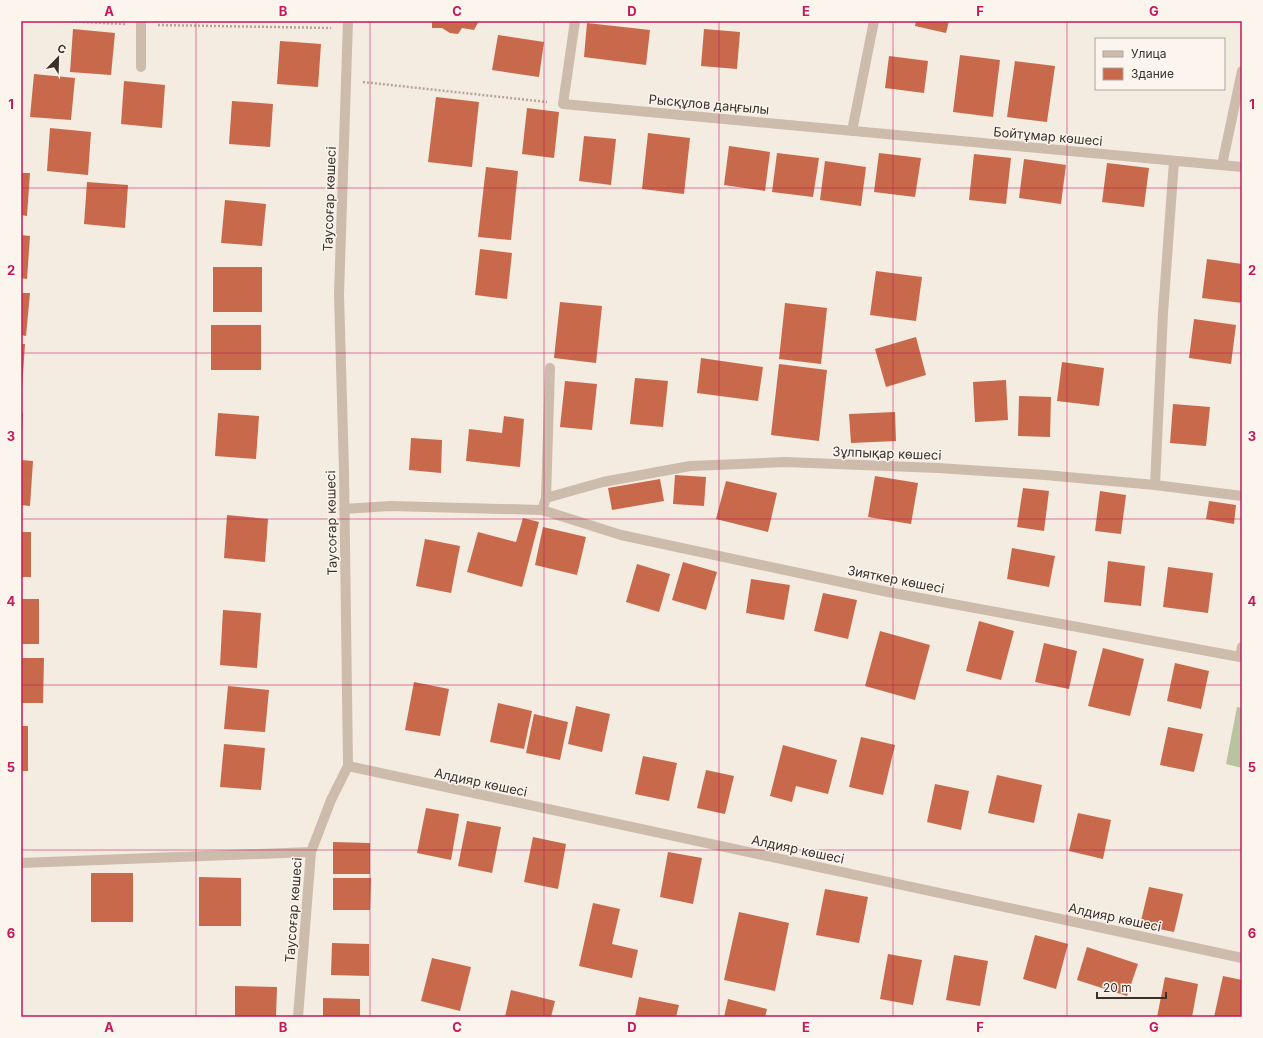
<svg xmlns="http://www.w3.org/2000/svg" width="1263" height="1038" font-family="Inter,sans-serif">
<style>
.green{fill:#b8c4a0}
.building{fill:#c8694b}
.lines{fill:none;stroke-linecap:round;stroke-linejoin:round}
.path{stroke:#b9a596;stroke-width:2.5;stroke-dasharray:2 2;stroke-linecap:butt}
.service{stroke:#cdbbac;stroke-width:10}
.minor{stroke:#cdbbac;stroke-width:10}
.grid{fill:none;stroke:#c2185b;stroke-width:1;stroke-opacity:0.55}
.labels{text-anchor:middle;stroke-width:3;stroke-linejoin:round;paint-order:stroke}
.street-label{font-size:13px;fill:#3b302b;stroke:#fbf5ee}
.neatline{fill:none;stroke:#c2185b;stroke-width:1.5}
.grid-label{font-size:13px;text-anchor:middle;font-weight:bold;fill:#c2185b}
</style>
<rect width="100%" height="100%" fill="#f4ebe1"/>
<!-- green -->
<path class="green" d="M1237 707 1242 708V768L1226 764Z"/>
<!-- building -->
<path class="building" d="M432 21H479L474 30 462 28 458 34 450 33 442 28H432Z
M916 21H949L946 33 915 26Z
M587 23 650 30 646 65 584 57Z
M73 29 115 33 111 75 70 72Z
M704 29 740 32 737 69 701 66Z
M498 35 544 42 539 77 492 70Z
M280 41 321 44 318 87 277 84Z
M960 55 1000 60 993 117 953 112Z
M889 56 928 61 924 93 885 88Z
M1015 61 1055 66 1047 122 1007 117Z
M34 74 75 78 71 120 30 117Z
M124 81 165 85 162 128 121 124Z
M436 97 479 102 472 167 428 162Z
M232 101 273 104 270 147 229 144Z
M527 108 559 112 554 158 522 154Z
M50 128 91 132 88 175 47 171Z
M648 133 690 138 684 194 642 189Z
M584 136 616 139 611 185 579 181Z
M729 146 770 152 765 191 724 185Z
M777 153 819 158 813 197 772 192Z
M879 153 921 158 915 197 874 192Z
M974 154 1011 158 1006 204 969 200Z
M1024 159 1066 165 1061 204 1019 198Z
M825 161 866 167 861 206 820 200Z
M1107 163 1149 168 1144 207 1102 202Z
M486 167 518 171 511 240 478 237Z
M21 173H30L27 216 21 215Z
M87 182 128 185 125 228 84 224Z
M225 200 266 204 262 246 221 243Z
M21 235 30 236 27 279 21 278Z
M480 249 512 253 507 299 475 295Z
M1207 259 1242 264V303L1202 298Z
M213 267H262V312H213Z
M876 271 922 277 916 321 870 315Z
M21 293H30L26 336 21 335Z
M560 302 602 306 596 363 554 358Z
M785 303 827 308 821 364 779 359Z
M1194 319 1236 325 1231 364 1189 358Z
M211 325H261V370H211Z
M916 337 926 375 886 387 875 349Z
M21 344H25L22 389H21Z
M701 358 763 367 758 401 697 393Z
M1062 362 1104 368 1099 406 1057 401Z
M779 364 827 370 819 441 771 435Z
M635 378 668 381 663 427 630 424Z
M1006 380 1008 420 975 422 973 382Z
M565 381 597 384 592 430 560 427Z
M1019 396 1051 397 1050 437 1018 436Z
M1173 404 1210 407 1206 446 1170 443Z
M895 412 896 441 851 443 849 414Z
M21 413H23L22 432H21Z
M218 413 259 416 256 459 215 456Z
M504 416 524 419 520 467 466 461 469 429 502 433Z
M411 438 442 440 441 473 409 470Z
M21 460 33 461 30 506 21 505Z
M675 475 706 477 704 506 673 504Z
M875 476 918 483 911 524 868 517Z
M660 479 664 501 612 510 608 488Z
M726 481 777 493 768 532 716 519Z
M1023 488 1049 491 1044 531 1017 527Z
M1100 491 1126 495 1121 534 1095 531Z
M1209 501 1236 505 1234 524 1206 519Z
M227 515 268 519 265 562 224 558Z
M523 518 539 522 522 587 467 572 478 532 516 542Z
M543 527 586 537 577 575 535 565Z
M21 532H31V577H21Z
M425 539 460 546 451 593 416 586Z
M1012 548 1055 556 1049 587 1007 579Z
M1108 561 1145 566 1141 606 1104 602Z
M683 562 717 572 706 610 672 600Z
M637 564 670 574 659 612 626 602Z
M1168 567 1213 573 1208 613 1163 607Z
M751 579 790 585 784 620 746 613Z
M823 593 857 600 848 639 814 631Z
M21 599H39V644H21Z
M223 610 261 613 257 668 220 665Z
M979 621 1014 631 1001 680 966 671Z
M880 631 930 645 915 700 865 686Z
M1044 643 1077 651 1069 689 1035 682Z
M1103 648 1144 659 1130 716 1088 706Z
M21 658H44L43 703H21Z
M1175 663 1209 671 1201 709 1167 701Z
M414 682 449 689 440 736 405 730Z
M228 686 269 690 265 732 224 729Z
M498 703 532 711 524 749 490 742Z
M576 706 610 714 602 752 568 744Z
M534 714 568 722 560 760 526 753Z
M21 726H28V771H21Z
M1168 727 1203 734 1194 772 1160 765Z
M861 737 895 745 883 795 849 787Z
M224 744 265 748 261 790 220 787Z
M783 745 837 760 828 794 796 786 792 802 770 796Z
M643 756 677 763 669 801 635 794Z
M706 770 734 776 725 814 697 808Z
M997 775 1042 785 1034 823 988 813Z
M935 784 969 791 961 830 927 822Z
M426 808 459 814 451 860 417 853Z
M1078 813 1111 820 1103 859 1069 851Z
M467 821 501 827 492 873 458 866Z
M533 837 566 844 558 889 524 882Z
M333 842 370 843V874H333Z
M668 852 702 858 693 904 660 897Z
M91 873H133V922H91Z
M199 877 241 878V926H199Z
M333 878H371L370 910H333Z
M1149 887 1183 894 1174 932 1140 925Z
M825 889 868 897 859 943 816 935Z
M593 903 620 909 612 944 638 950 632 978 579 966Z
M739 912 789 923 775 991 724 980Z
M1035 935 1068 944 1056 989 1023 979Z
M332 943 369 944V976L331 975Z
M1087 947 1138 964 1127 996 1077 980Z
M888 954 922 960 913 1005 880 999Z
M954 955 988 961 980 1006 946 1000Z
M432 958 471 967 460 1011 421 1001Z
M1223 976 1242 980V1017H1214Z
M1165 977 1198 984 1192 1017H1157Z
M235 986 277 987 276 1017H235Z
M511 990 555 1001 551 1017H505Z
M639 997 679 1005 676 1017H635Z
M323 998 360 999V1017H323Z
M728 999 767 1009 765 1017H724Z"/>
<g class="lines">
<!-- path -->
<path class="path" d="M63 21 125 24
M158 25 331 28
M363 82 547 102"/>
<!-- service -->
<path class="service" d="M546 498 550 368"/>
<!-- minor -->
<path class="minor" d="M141 21V67
M575 21 563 104 1242 167
M852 131 874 21
M1222 165 1242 71
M1155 485 1163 313 1174 161
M344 509 390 506 542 510 621 535 888 592 1240 657 1242 647
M542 510 546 498 603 482 690 466 785 462 938 468 1045 475 1155 485 1242 496
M348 766 1242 958
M21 863 311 852
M298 1017 311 852 331 800 348 766 344 471 339 294 348 21"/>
</g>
<!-- grid -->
<path class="grid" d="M196 21V1017M370 21V1017M544 21V1017M719 21V1017M893 21V1017M1067 21V1017M21 188H1242M21 353H1242M21 519H1242M21 685H1242M21 850H1242"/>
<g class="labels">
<!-- street labels -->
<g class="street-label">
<text transform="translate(709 104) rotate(5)" y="5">Рысқұлов даңғылы</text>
<text transform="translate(1048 136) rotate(5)" y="5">Бойтұмар көшесі</text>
<text transform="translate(329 199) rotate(-88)" y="5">Тауcоғар көшесі</text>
<text transform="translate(887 453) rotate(2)" y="5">Зұлпықар көшесі</text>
<text transform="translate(331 523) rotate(-91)" y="5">Тауcоғар көшесі</text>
<text transform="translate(896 579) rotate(11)" y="5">Зияткер көшесі</text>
<text transform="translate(481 782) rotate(12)" y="5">Алдияр көшесі</text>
<text transform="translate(798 849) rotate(12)" y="5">Алдияр көшесі</text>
<text transform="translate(293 910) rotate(-86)" y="5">Тауcоғар көшесі</text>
<text transform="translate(1115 917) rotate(12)" y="5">Алдияр көшесі</text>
</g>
</g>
<!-- border -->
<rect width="1263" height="1038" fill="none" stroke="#fbf5ee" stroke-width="44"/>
<!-- legend -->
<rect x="1095" y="38" width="130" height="52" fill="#fbf5ee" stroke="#aea6a0"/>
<rect x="1103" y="51" width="20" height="6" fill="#cdbbac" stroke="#aea6a0"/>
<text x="1131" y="58" font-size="12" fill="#3b302b">Улица</text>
<rect x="1103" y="68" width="20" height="12" fill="#c8694b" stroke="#aea6a0"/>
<text x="1131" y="78" font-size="12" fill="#3b302b">Здание</text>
<!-- north arrow -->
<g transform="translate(58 58) rotate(23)" stroke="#fbf5ee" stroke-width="3" paint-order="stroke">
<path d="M0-3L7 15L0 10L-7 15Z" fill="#3b302b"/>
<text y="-6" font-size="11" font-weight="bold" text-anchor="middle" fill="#3b302b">С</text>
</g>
<!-- scale -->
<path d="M1097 992v6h69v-6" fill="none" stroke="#3b302b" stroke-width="2"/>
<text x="1103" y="992" font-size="12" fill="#3b302b" stroke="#fbf5ee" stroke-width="3" paint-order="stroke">20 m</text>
<rect x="22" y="22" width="1219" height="994" class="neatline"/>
<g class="grid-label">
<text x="109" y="16">A</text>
<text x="283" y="16">B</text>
<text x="457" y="16">C</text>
<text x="632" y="16">D</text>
<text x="806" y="16">E</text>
<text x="980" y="16">F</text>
<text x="1154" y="16">G</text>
<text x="11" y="109">1</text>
<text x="1252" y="109">1</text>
<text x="11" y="275">2</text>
<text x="1252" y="275">2</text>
<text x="11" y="441">3</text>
<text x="1252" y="441">3</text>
<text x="11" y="606">4</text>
<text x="1252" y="606">4</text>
<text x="11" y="772">5</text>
<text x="1252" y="772">5</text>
<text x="11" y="938">6</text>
<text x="1252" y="938">6</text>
<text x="109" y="1032">A</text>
<text x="283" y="1032">B</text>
<text x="457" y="1032">C</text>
<text x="632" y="1032">D</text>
<text x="806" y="1032">E</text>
<text x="980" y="1032">F</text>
<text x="1154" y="1032">G</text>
</g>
</svg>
